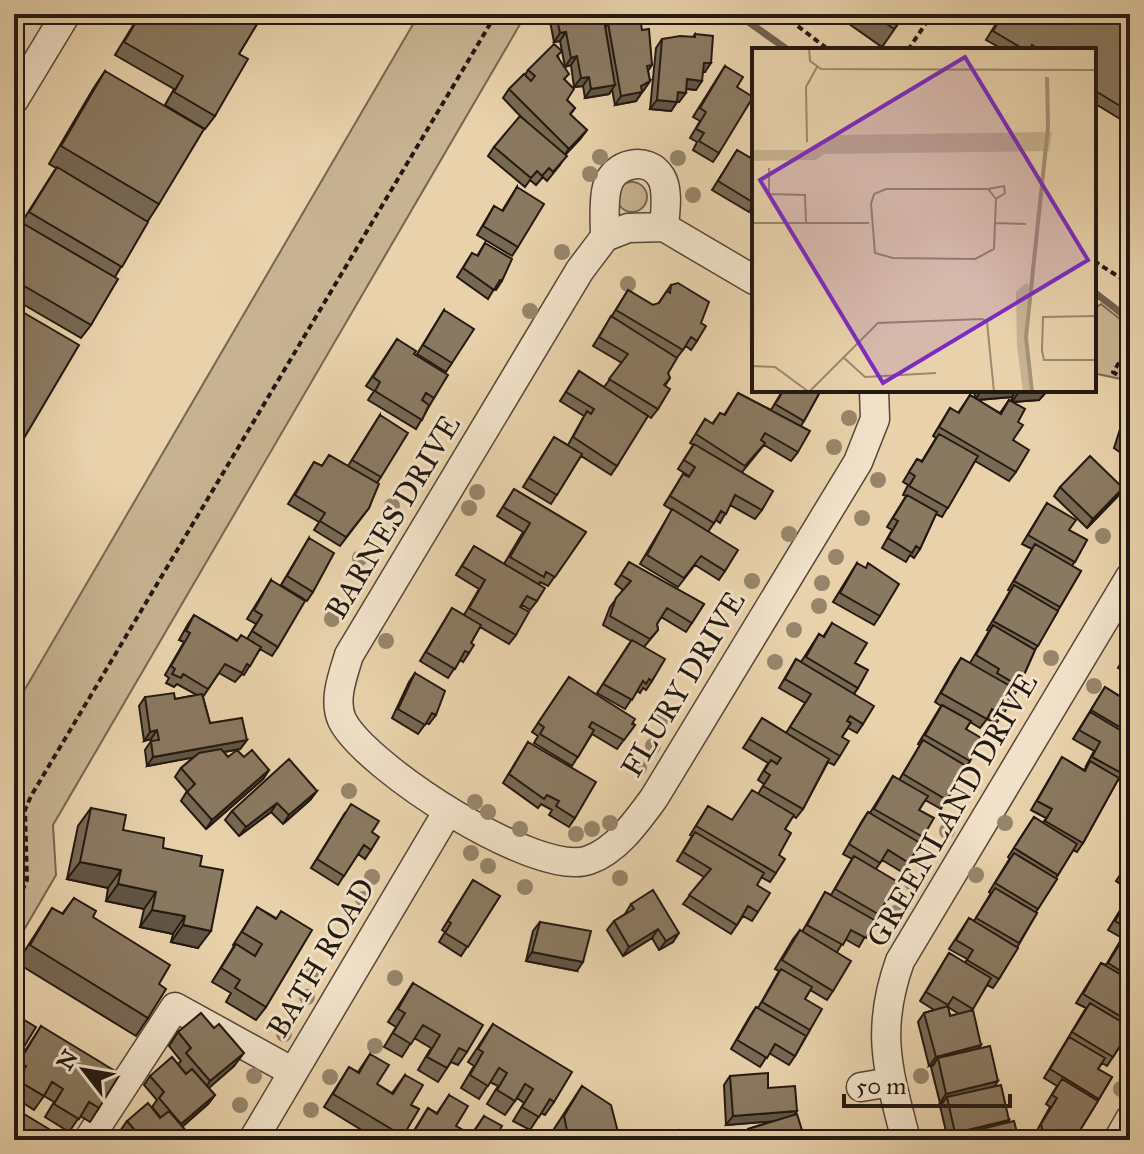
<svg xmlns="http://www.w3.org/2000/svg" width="1144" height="1154" font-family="'IM FELL Great Primer',serif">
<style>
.green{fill:#c7b291;stroke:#766651;stroke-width:2}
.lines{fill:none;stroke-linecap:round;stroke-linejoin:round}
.stream{stroke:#71624e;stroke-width:7}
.minor-casing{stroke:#554738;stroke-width:31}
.path{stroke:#241911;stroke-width:4;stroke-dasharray:6 4;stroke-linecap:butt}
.minor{stroke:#f0e1c8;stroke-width:28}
.tree{fill:#97856b}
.wall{fill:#776853;stroke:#241911;stroke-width:2;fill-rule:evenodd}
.shaded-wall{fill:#615544;stroke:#241911;stroke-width:2}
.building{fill:#8a7961;stroke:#241911;stroke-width:2}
.labels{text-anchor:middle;stroke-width:6;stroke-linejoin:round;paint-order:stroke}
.street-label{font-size:30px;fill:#241911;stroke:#f0e1c8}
.inset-river{fill:none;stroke:#a59277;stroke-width:4}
.inset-road{fill:none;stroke:#9a876d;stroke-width:2}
.view{fill:#7b2cbf;fill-opacity:0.15;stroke:#7b2cbf;stroke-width:4}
.inset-edge{fill:none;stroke:#241911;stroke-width:4}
</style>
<rect width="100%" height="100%" fill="#e8d1ab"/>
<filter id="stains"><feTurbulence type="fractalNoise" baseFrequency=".0025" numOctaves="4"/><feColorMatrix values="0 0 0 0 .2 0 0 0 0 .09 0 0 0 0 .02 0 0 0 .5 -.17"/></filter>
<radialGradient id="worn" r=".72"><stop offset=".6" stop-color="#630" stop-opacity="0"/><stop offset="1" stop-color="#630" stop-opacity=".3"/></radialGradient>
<!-- green -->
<path class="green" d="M419 14H526L53 825 56 875 14 947V708Z
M617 197a15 15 0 1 1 30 0a15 15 0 1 1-30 0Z
M1101 304 1130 327V381L1097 374 1094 309Z"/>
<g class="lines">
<!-- stream -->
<path class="stream" d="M737 14 788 50
M1094 292 1130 320"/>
<defs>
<path id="minor" d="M14 100 66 14
M605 237C605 221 603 202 607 187 613 163 648 155 661 177 669 190 665 213 664 227
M754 280 664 227 628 228 605 237 580 270 349 655C343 675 333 700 342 720 365 767 538 879 589 860 617 850 637 821 654 798L858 462 875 419 874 390
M861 1087 891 1082
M88 1140 175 1007 293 1072
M253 1140 448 811
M906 1140C888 1070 875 1031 900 961L1130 577
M1118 1140 1130 1119"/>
</defs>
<!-- minor casing -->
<use href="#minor" class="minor-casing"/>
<!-- path -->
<path class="path" d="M782 14 829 50
M959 14 961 15
M908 50 932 14
M1094 261 1130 284
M1130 346 1113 372 1130 383
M14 909 27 880 25 810 31 796 496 14"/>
<!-- minor -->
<use href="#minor" class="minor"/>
</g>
<!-- trees -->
<g class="tree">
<circle cx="600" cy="157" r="8"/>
<circle cx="678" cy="158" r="8"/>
<circle cx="590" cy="174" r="8"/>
<circle cx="693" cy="195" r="8"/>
<circle cx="562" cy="252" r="8"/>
<circle cx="628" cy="284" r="8"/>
<circle cx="530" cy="311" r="8"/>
<circle cx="849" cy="418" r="8"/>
<circle cx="834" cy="447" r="8"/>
<circle cx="878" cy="480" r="8"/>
<circle cx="477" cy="492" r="8"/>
<circle cx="392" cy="506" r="8"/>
<circle cx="469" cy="508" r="8"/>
<circle cx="862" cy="518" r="8"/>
<circle cx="789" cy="534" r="8"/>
<circle cx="1103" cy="536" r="8"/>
<circle cx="836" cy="557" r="8"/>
<circle cx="360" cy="558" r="8"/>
<circle cx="752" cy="581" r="8"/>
<circle cx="822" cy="583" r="8"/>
<circle cx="819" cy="606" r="8"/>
<circle cx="332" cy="619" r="8"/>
<circle cx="794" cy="630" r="8"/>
<circle cx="386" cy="641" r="8"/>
<circle cx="1051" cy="658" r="8"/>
<circle cx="775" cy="662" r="8"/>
<circle cx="1094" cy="686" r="8"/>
<circle cx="664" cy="717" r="8"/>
<circle cx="653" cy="746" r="8"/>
<circle cx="639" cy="768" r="8"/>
<circle cx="349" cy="791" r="8"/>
<circle cx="475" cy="802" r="8"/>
<circle cx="488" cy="812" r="8"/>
<circle cx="610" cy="823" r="8"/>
<circle cx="1005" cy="823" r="8"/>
<circle cx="520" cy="829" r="8"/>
<circle cx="592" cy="829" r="8"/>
<circle cx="947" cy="831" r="8"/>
<circle cx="576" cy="834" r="8"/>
<circle cx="471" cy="853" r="8"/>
<circle cx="488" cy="866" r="8"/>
<circle cx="976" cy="875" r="8"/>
<circle cx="372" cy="877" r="8"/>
<circle cx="620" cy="878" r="8"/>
<circle cx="912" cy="883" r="8"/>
<circle cx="525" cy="887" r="8"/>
<circle cx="363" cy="899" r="8"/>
<circle cx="898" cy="912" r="8"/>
<circle cx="312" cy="976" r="8"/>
<circle cx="395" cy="978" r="8"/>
<circle cx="307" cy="997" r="8"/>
<circle cx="284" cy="1034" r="8"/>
<circle cx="375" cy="1046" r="8"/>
<circle cx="254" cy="1076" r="8"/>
<circle cx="921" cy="1076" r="8"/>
<circle cx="330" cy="1077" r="8"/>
<circle cx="1121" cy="1089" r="8"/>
<circle cx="240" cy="1105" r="8"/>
<circle cx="311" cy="1110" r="8"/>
</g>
<!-- wall -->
<path class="wall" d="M140 14H263L239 54 215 116 205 129 165 105 174 89 115 55Z
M554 14H603L605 28 608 23 642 30 652 65 648 71 650 81 636 101 615 105 612 89 609 94 585 98 583 86 574 87 571 65 565 67 560 41 554 42 550 21Z
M835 14H905L882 47Z
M1002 14H1130V125L1094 103V50H1004L986 40Z
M695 34 705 72H703L696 90 686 89 679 102H677L671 111 650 109 656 48 662 39 693 37Z
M558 56 565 80 567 100 575 108 570 115 587 130 580 139 566 154 560 165 547 181 543 177 536 185 530 180 525 187 488 156 494 147 526 122 503 98 509 89 525 75 528 70Z
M725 66 737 87 719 153 713 162 693 150 697 142 690 138 700 121 693 117Z
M105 71 159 204 148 221 115 277 91 325 81 338 14 299V238L22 227 20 225 56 168 49 164 93 89Z
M737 150 754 160V205L749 212 712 190Z
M517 187 518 247 512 256 477 235 494 206 502 211Z
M485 243 502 281 496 290 494 289 488 299 457 277 472 253 477 256Z
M671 285 701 323 697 341 691 350 686 346 676 359 668 373 670 378 665 386 658 409 651 418 644 413 617 466 611 475 581 456 551 504 523 487 554 437 568 445 584 416 560 401 579 371 604 387 622 363 593 346 628 290 653 305 658 304Z
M444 310 452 363 446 372 417 354Z
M397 339 414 354 434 398 416 429 368 400 374 391 366 386Z
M783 390H821L801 426 798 452 791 461 764 445 742 472 762 510 755 519 730 505 720 523 716 520 708 532 725 571 719 580 695 565 678 587 640 564 672 510 664 505 683 474 688 477 689 476 678 469 693 445 690 443 705 419 712 424 720 413 724 415 738 393 771 410Z
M974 390H1048L1039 400 1014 402 1018 422 1013 440 1016 472 1009 481 975 461 942 517 936 514 920 549 914 558 910 555 906 562 882 548 892 530 887 527 906 496 903 495 908 485 903 482 917 459 922 461 936 438 933 436 950 408 958 413 970 395 975 398ZM1012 397V401L1009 400 1000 413 978 400Z
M1128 414 1130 415V459L1114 448 1122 423Z
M380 415 381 477 377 483 369 508 340 546 314 530 319 522 288 504 314 462 322 466 329 455 348 466Z
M1060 487 1123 488 1117 497 1087 528 1054 496Z
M514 489 586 532 548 586 540 582 539 584 537 601 530 610 522 605 516 635 509 644 480 627 471 643 469 653 463 662 460 660 448 678 420 661 452 608 464 615 479 589 456 575 474 546 504 564 523 532 497 516Z
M1047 503 1069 530 1087 540 1072 566 1081 571 1035 650 1019 686 996 724 987 719 980 728 970 722 966 729 970 761 941 809 925 800 919 810 923 837 909 863 902 872 882 860 876 869 878 914 859 947 845 939 837 952 833 991 827 1000 810 990 805 999 810 1030 795 1056 789 1065 769 1053 760 1067 731 1049 750 1016 756 1007 758 1008 779 971 775 969 793 939 800 930 802 932 825 892 831 895 852 859 843 854 862 821 868 812 870 813 893 776 899 780 920 745 918 744 941 706 935 702 955 667 961 658 970 663 989 631 987 630 1010 591 1008 590 1032 549 1022 544Z
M309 538 313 592 307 601 281 585Z
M629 562 704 604 686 632 661 617 657 624 658 630 644 647 652 681 646 690 643 688 640 693 637 691 625 709 597 693 631 641 603 625 610 607 623 590 615 584Z
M857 563 880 616 874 625 833 602Z
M271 580 278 647 272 656 260 649 244 675 242 674 235 682 219 673 203 697 210 723 247 740 240 749 224 752 228 757H244L269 770 263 779 206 829 181 801 187 791 175 777 181 768 194 757 147 766 145 750 151 741V739L144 741 139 706 145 697 175 699 197 695 177 684 174 687 166 683 169 678 165 675 184 642 179 640 188 624 194 615 237 640 247 639 256 624 247 619Z
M832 623 855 663 858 688 854 694 863 724 857 733 848 728 842 737 840 756 834 765 828 762 803 809 796 818 793 816 785 829 779 855 776 873 770 882 761 877 757 885 758 912 752 921 743 916 731 934 683 904 704 877 677 861 692 836 690 835 708 806 732 820 758 794 764 784 758 780 768 763 743 748 762 718 786 733 805 703 779 688 796 659 801 662 819 634 823 637Z
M1130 647V675L1118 668Z
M415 673 436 715 429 724 426 723 418 734 392 718 409 682Z
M569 677 635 725 617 749 592 734 572 766 534 743 538 736 532 732Z
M1105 687 1123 698 1129 690 1130 691V762L1116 783 1083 843 1077 852 1073 850 1056 878 1057 879 1036 912 1037 913 999 979 993 988 987 985 971 1011 979 1049 1009 1120 1007 1123 1019 1140H967L969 1137 957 1140H948L940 1106 943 1102 940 1103 931 1067 933 1065 929 1066 918 1022 924 1013 934 1010 920 1001 949 953 965 963 967 959 949 949 969 918 974 921 991 893 989 892 1010 858 1008 857 1034 817 1043 823 1046 818 1031 810 1062 757 1084 770 1087 766H1086L1094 751 1073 739ZM948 1007 959 1014 950 1016Z
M528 742 575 818 569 827 549 815 552 810 541 804 538 808 503 783Z
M317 791 310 800 283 824 271 812 239 836 225 820 232 811Z
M91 808 123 830 200 866 198 948 171 942 173 934 140 927 144 909 106 901 108 888 67 879 78 826Z
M345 813 372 832 371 850 365 859 358 854 338 885 311 868Z
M1130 861V891L1116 881Z
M473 880 500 896 461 956 439 942 445 932 442 930Z
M1130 894V990L1128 994 1130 995V1035L1128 1034 1107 1066 1102 1063 1098 1069 1112 1077 1074 1140H1036L1035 1134 1050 1107 1046 1104 1057 1086 1044 1078 1086 1008 1076 1003 1101 963 1106 965 1122 938 1108 930Z
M74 898 159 984 148 1018 136 1036 17 963 52 908 62 914Z
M631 904 673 942 659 950 652 938 623 956 607 930 614 921 625 914Z
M257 907 276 918 266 1007 256 1020 226 1002 231 993 212 982 234 946 233 945Z
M540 922 577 971 526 961 533 931Z
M413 983 467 1052 458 1065 451 1062 438 1082 418 1070 431 1048 414 1038 402 1057 384 1047 396 1027 388 1022Z
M493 1024 554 1102 545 1115 541 1113 530 1130 513 1121 524 1103 517 1098 505 1115 487 1104 498 1086 490 1082 479 1099 461 1088 474 1066 468 1062Z
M41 1026 99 1108 90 1122 80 1116 69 1132 45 1117 54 1102 44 1096 34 1110 14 1097V1083L16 1079 14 1078V1068Z
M178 1032 234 1066 208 1088 215 1095 208 1104 182 1127 194 1140H122L118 1134 127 1121 161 1118 152 1107 157 1100 144 1085 150 1076 178 1064 181 1061 169 1046Z
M370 1054 377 1084 392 1093 405 1075 411 1105 419 1109 400 1140H378L324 1107 349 1067 358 1072Z
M730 1076 768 1088 795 1114 805 1140H742V1138L748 1129 773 1121 726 1125 724 1085Z
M582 1086 620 1140H557L554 1129Z
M449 1095 456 1126 471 1135 484 1116 494 1140H408L428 1108 437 1113Z"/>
<!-- shaded-wall -->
<path class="shaded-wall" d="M566 32 560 41 554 42 560 33Z
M577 56 571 65 565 67 571 58Z
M704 63H711L705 72H698Z
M589 77 583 86 574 87 581 78Z
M687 79 702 81 696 90 681 88Z
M650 81 644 90 639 93 642 92 636 101 615 105 621 96Z
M615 85 609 94 585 98 591 89Z
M678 92 686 93 679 102 671 101Z
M657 100 677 102 671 111 650 109Z
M587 130 580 139 562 158 569 149Z
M996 390H1016L1012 397 975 400 981 391Z
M1042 390H1048L1039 400 1012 402 1018 393Z
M1123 488 1117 497 1087 528 1093 519Z
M157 730 151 739 144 741 150 732Z
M247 740 240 749 147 766 153 757Z
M269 770 263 779 206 829 212 820Z
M317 791 310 800 283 824 289 815Z
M277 803 271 812 239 836 246 827Z
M80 862 121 870 108 888 67 879Z
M118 884 156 892 144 909 106 901Z
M152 910 185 916 173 934 140 927Z
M183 925 211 931 198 948 171 942Z
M658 929 652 938 623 956 629 947Z
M679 933 673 942 659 950 666 941Z
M532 952 583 962 577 971 526 961Z
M981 1045 975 1054 938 1058 933 1065 929 1066 936 1057Z
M244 1053 234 1066 201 1095 210 1081Z
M998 1081 992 1090 947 1097 943 1102 940 1103 946 1094Z
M215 1095 208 1104 175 1133 181 1124Z
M797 1111 791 1120 726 1125 733 1116Z
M1009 1120 1003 1129 973 1131 969 1137 957 1140H950L955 1133Z"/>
<!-- building -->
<path class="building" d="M141 14H263L239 54 248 59 215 116 174 92 183 76 124 42Z
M556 14H603L615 85 591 89 589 77 581 78 577 56 571 58 566 32 560 33Z
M872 14H905L894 29Z
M1003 14H1130V112L1094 90V50H1040L1032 45 1029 50H1025L993 31Z
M640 18 642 30 649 29 652 65 647 66 650 81 641 86 642 92 621 96 608 23Z
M695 34 713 36 711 63H704L702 81 687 79 686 93 678 92 677 102 657 100 662 39 680 36 695 37Z
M554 44 562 51 557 56 569 74 564 79 574 89 567 100 575 108 570 114 587 130 569 149 509 89 524 74 531 81 535 76 528 70Z
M725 66 743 77 737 87 753 97 719 153 699 141 704 133 696 129 706 112 700 108Z
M105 71 204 129 159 204 61 146Z
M520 116 567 156 553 172 549 168 542 176 537 171 531 178 494 147Z
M737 150 754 160V203L718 181Z
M57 167 148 222 122 267 29 212Z
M517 187 544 204 518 247 483 226 494 206 503 211Z
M24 224 118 279 91 325 14 280V241Z
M485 243 512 259 502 281 500 280 494 290 463 268 472 253 478 256Z
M678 283 709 302 701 323 706 326 697 341 691 337 683 350 616 310 628 290 653 305 659 303 667 291 670 293 671 285Z
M14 307 79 345 14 455Z
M444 310 474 329 452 363 423 345Z
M611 316 677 358 668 373 670 378 664 385 670 389 658 409 609 379 628 354 599 337Z
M397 339 416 351 414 354 448 375 434 398 426 393 422 400 429 405 422 420 375 391 380 382 373 377Z
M579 371 648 416 617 466 573 437 587 411 591 414 594 409 566 392Z
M784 390H821L804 421 775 404Z
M1018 390H1045V391L1018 393Z
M738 393 810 431 798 452 765 433 761 440 765 443 745 466 696 434 705 419 713 424 720 413 725 415Z
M970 395 1001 414 1009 400 1025 409 1018 422 1023 425 1013 440 1029 450 1016 472 939 427 950 408 959 413Z
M1128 414 1130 415V445L1120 439Z
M380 415 408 433 381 477 352 460Z
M939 434 978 456 948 508 909 486 915 476 909 472 917 459 922 462Z
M554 437 582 454 557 495 529 478Z
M694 444 773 491 762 510 735 495 726 514 721 511 714 523 670 496 683 474 689 477 695 467 684 460Z
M329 455 379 484 369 508 346 537 320 521 325 513 295 495 314 462 322 466Z
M1090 456 1123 488 1093 519 1060 487Z
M514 489 586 532 555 577 546 572 544 577 510 557 530 523 503 507Z
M907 495 937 512 920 549 916 546 912 553 888 538 898 521 893 518Z
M1047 503 1076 520 1069 530 1087 540 1075 562 1028 535Z
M672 509 738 550 725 571 701 556 684 578 647 555Z
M309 538 334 553 313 592 287 576Z
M1035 544 1081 571 1060 607 1014 581Z
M474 546 545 588 537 601 527 596 520 607 529 612 516 635 469 608 485 580 462 566Z
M629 562 704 604 692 623 667 608 657 624 658 630 650 639 610 616 616 598 631 581 621 575Z
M857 563 866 568 868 563 899 584 880 616 840 593Z
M271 580 305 601 278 647 252 631 262 615 254 610Z
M1014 585 1058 611 1038 646 993 621Z
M452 608 481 625 471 643 474 645 469 653 465 651 455 669 426 652Z
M194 615 237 641 241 635 261 647 250 666 247 664 242 673 225 664 208 689 183 674 181 678 172 674 175 669 171 666 190 633 186 631Z
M832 623 867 643 855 663 868 670 858 688 806 657 819 634 824 637Z
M993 625 1035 650 1019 686 997 673 999 669 976 655Z
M632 640 665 659 652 681 649 679 646 684 643 681 632 700 603 684Z
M1130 649V662L1124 659Z
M961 658 1017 690 1003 715 992 709 987 719 941 693Z
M796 659 874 706 863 724 850 716 847 721 851 723 842 737 849 741 840 756 790 727 811 694 785 679Z
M415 673 445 691 436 715 432 713 425 725 398 709Z
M569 677 635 719 632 724 635 725 624 740 592 722 589 727 594 730 578 757 540 734 544 727 538 723Z
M1105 687 1124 699 1129 690 1130 691V733L1091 710Z
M174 693 175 699 202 694 210 723 242 718 247 740 153 757 151 741 159 740 157 730 150 732 145 697Z
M942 705 971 721 966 729 983 739 970 761 925 735Z
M1090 712 1130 736V762L1123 774 1092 757 1100 742 1079 730Z
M762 718 829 759 803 809 763 786 770 775 764 771 771 760 777 764 781 758 749 739Z
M923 740 966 766 947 800 903 774Z
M528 742 596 782 575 818 556 806 559 801 547 795 544 799 509 774Z
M221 749 228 757 237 750 244 757 252 750 269 770 212 820 187 792 195 784 181 768 199 753Z
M1062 757 1085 771 1090 761 1119 778 1083 843 1045 821 1052 809 1037 801Z
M289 759 317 791 289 815 277 803 246 827 232 811Z
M893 776 928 796 919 810 934 818 923 837 874 809Z
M752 790 794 815 785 829 791 833 779 855 785 859 776 873 696 826 708 806 732 820Z
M351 804 379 821 372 832 379 837 371 850 364 845 344 876 317 859Z
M91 808 126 815 123 830 164 838 163 848 202 856 200 866 223 870 211 931 183 925 185 916 152 910 156 892 118 884 121 870 80 862Z
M868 812 920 843 909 863 888 850 880 863 849 844Z
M1034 817 1077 844 1058 875 1014 848Z
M695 832 764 873 757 885 770 893 758 912 748 906 737 925 689 895 711 869 683 852Z
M1014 853 1057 879 1038 909 995 883Z
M854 856 898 882 878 914 835 889Z
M1130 861V878L1122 872Z
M473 880 500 896 468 947 445 933 451 923 448 921Z
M995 888 1037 913 1019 943 976 918Z
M653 890 679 933 666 941 658 929 629 947 614 921 634 909 631 904Z
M825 892 876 921 866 938 851 930 843 945 807 925Z
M1130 895V930L1115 921Z
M74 898 96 911 93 917 170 965 159 984 166 989 148 1018 30 945 52 908 63 914Z
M257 907 276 919 281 911 312 930 266 1007 235 988 240 980 221 968 236 944 255 956 262 944 242 932Z
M969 918 1018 948 999 979 967 960 973 950 956 940Z
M540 922 591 931 583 962 532 952Z
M800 930 851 961 833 991 782 960Z
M1127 932 1130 934V977L1108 963Z
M949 953 991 978 973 1009 953 997 948 1005 926 992Z
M1101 963 1130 980V990L1128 994 1130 995V1022L1083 994Z
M781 969 812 987 805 999 822 1009 810 1030 762 1002Z
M413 983 483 1025 467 1052 459 1048 447 1068 427 1057 440 1035 423 1025 411 1044 393 1033 405 1013 398 1009Z
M1090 1003 1130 1027V1030L1113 1057 1072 1032Z
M948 1006 950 1016 973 1010 981 1045 936 1057 924 1013Z
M756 1007 806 1036 795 1056 775 1044 767 1058 737 1040Z
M201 1013 214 1028 219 1024 244 1053 210 1081 186 1053 191 1048 178 1032Z
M14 1014 36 1027 16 1060 14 1058Z
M493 1024 572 1072 554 1102 550 1099 539 1117 522 1107 533 1089 525 1084 515 1101 497 1090 507 1073 499 1068 488 1086 470 1075 483 1052 478 1049Z
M41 1026 120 1074 99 1108 89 1102 79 1119 54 1104 63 1089 52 1082 44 1096 17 1080 26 1066 19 1062Z
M1069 1037 1105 1058 1098 1069 1112 1077 1099 1099 1050 1069Z
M990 1046 998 1081 946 1094 938 1058Z
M370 1054 389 1065 377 1084 393 1094 405 1075 423 1085 411 1105 419 1109 403 1136 333 1094 349 1067 359 1073Z
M172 1057 186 1074 192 1069 215 1095 181 1124 159 1098 164 1092 150 1076Z
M768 1073V1088L795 1086 797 1111 733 1116 730 1076Z
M1062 1079 1098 1101 1074 1140H1045L1041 1124 1057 1098 1052 1095Z
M1001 1085 1009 1120 955 1133 947 1097Z
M582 1086 611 1105 620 1140H569L564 1116Z
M449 1095 468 1106 456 1126 472 1135 484 1116 502 1126 494 1140H421L412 1135 428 1108 437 1114Z
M148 1103 160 1118 169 1111 194 1140H136L135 1139 139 1135 127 1121Z
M14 1108 67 1140H14Z
M797 1114 805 1140H751L748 1129Z
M1014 1121 1019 1140H975L973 1131Z
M680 1130 696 1140H674Z"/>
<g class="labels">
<!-- street labels -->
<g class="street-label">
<text transform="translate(393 517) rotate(-59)" y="10">BARNES DRIVE</text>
<text transform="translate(683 684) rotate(-59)" y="10">FLURY DRIVE</text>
<text transform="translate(952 810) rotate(-60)" y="10">GREENLAND DRIVE</text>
<text transform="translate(321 958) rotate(-59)" y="10">BATH ROAD</text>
</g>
</g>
<!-- overview -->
<g transform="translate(752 48)">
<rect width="344" height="344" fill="#e8d1ab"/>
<path d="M300 84 297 103 72 106 64 112 0 113V102H54L79 87ZM274 235 277 237 273 291 278 344H271L265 298 264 244Z" fill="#c7b291"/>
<path class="inset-river" d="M280 344 274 289 296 79 295 29"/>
<path class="inset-road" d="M57 0 58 13 69 21 344 22M55 94 54 39 65 19M17 120V146L53 147 54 175M134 141H236L244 151 242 201 223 211 141 210 123 205 119 156 122 146ZM236 141 252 138 253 145 244 151M0 175H117M244 175 274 176M344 268 291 269 290 303 292 312H344M91 309 113 329 184 325M0 318 23 319 57 344M57 344 126 275 230 271 235 274 242 344"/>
<path class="view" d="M213 9 336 212 131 335 8 132Z"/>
<rect width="344" height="344" class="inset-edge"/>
</g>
<!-- margin -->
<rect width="1144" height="1154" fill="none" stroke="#e8d1ab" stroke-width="48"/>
<rect x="16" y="16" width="1112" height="1122" fill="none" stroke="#241911" stroke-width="4"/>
<rect x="24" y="24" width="1096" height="1106" fill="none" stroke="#241911" stroke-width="2"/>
<!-- north arrow -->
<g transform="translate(84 1070) rotate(301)" stroke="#f0e1c8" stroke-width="6" paint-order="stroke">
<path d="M0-6L14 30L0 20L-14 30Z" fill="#241911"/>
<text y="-12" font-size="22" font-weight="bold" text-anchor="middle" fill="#241911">N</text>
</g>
<!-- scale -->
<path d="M844 1094v12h166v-12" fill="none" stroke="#241911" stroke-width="4"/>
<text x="856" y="1094" font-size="24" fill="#241911" stroke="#f0e1c8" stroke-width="6" paint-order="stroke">50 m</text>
<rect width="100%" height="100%" filter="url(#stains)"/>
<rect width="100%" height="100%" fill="url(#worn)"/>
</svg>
